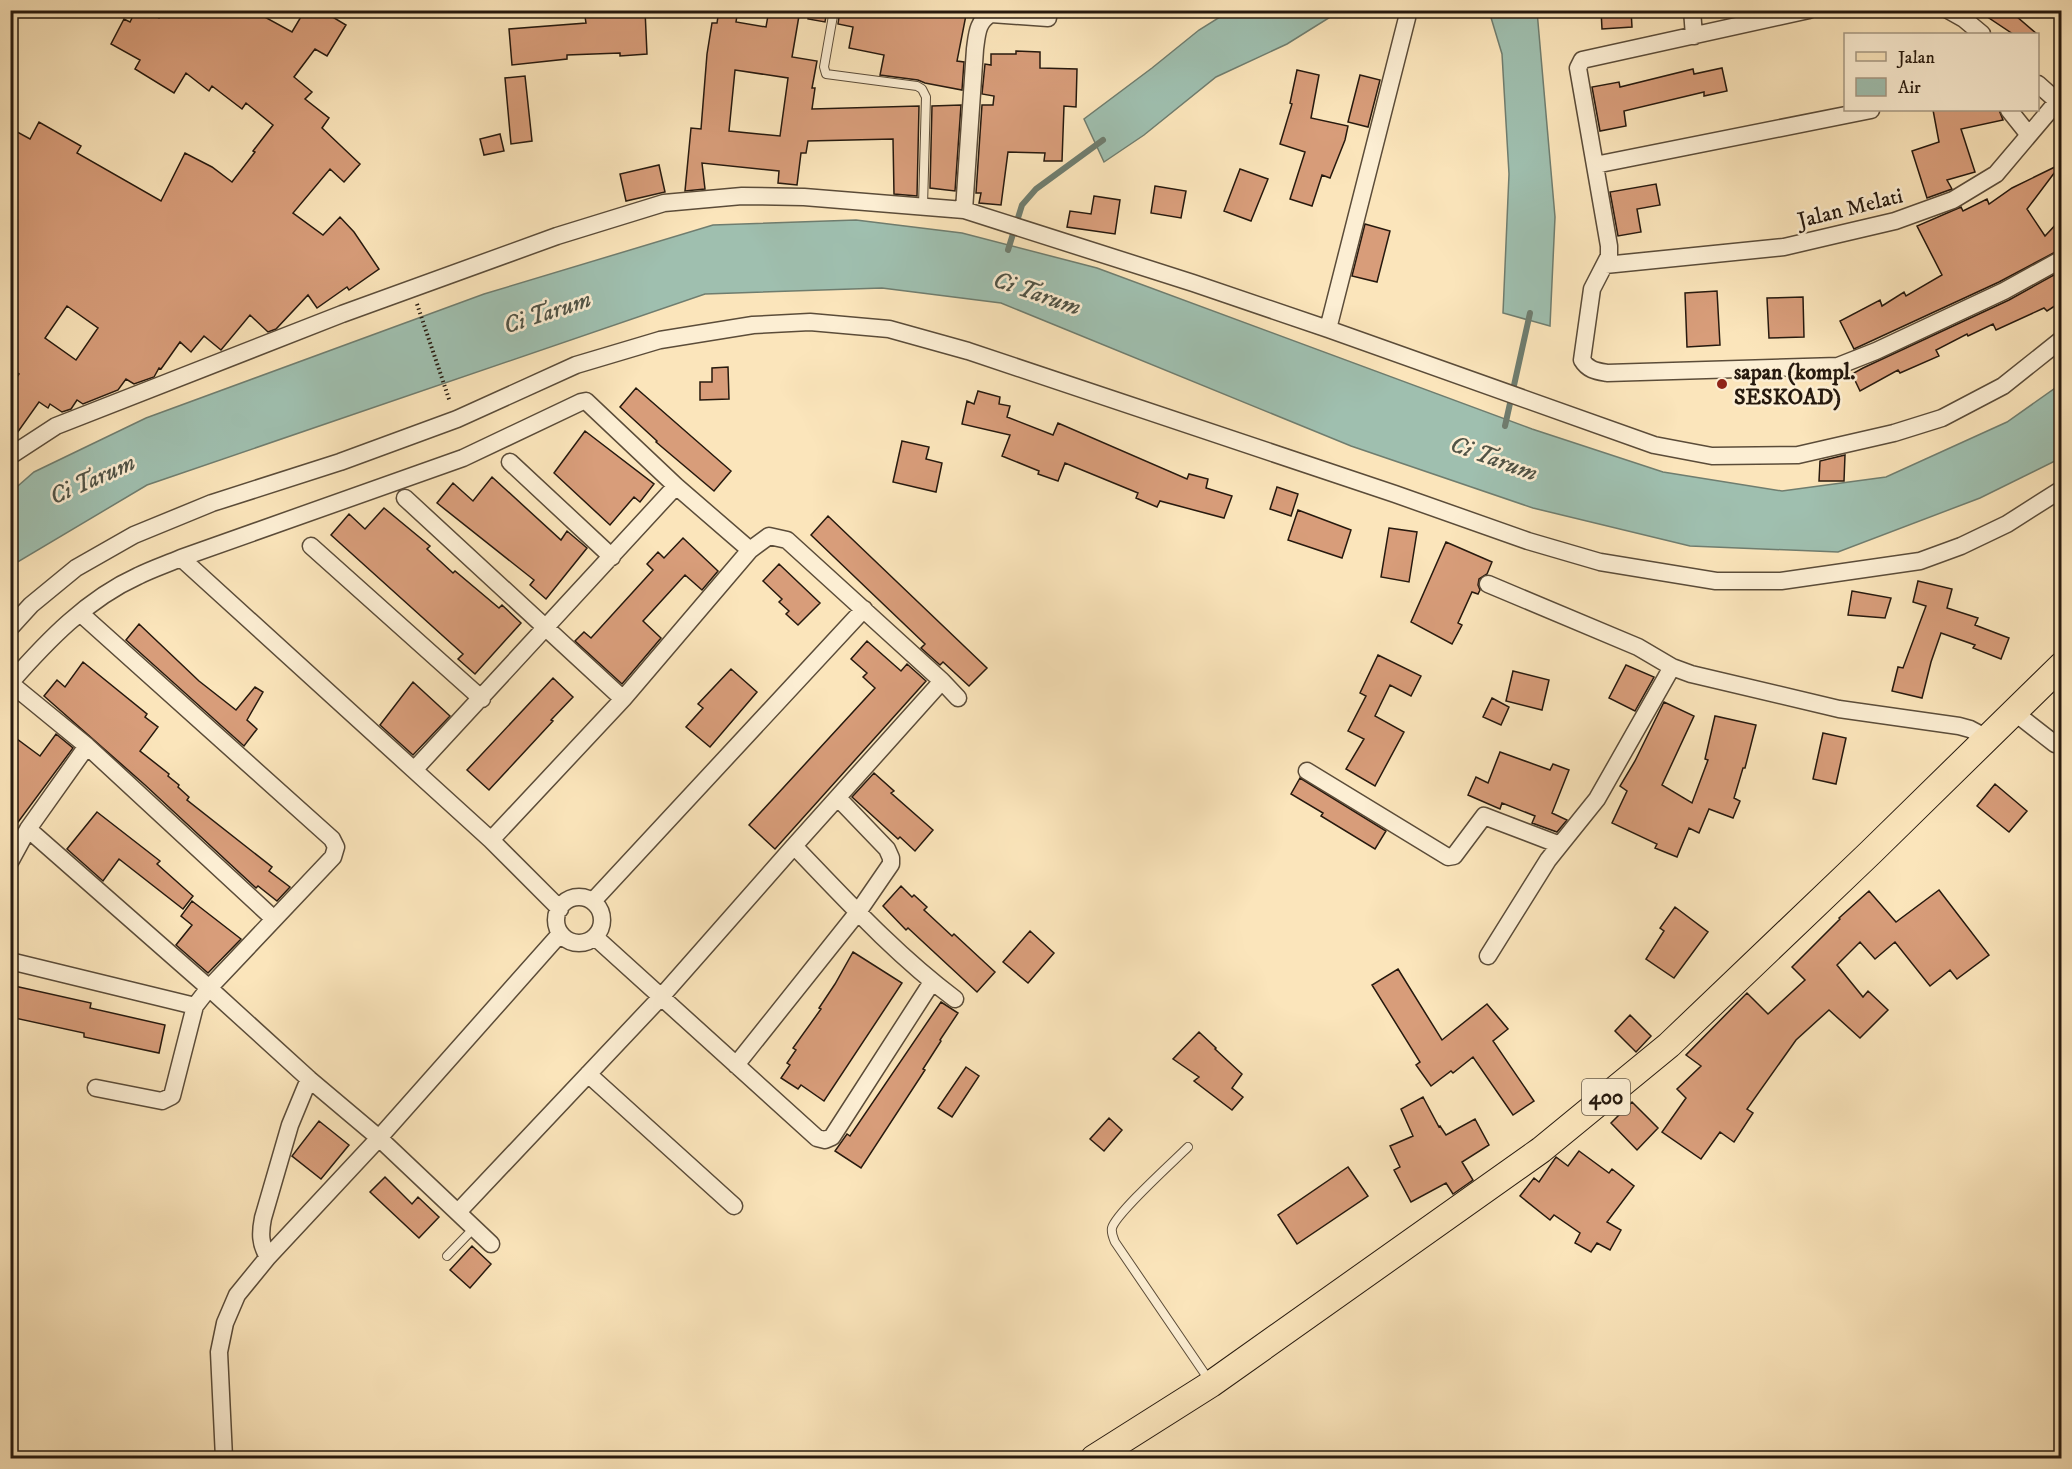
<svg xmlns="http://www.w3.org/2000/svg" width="2072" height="1469" font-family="'IM FELL DW Pica',serif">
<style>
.water{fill:#9fbfaf;stroke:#6f7d6f;stroke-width:1.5}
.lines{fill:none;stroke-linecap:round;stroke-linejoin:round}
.stream{stroke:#6f7d6f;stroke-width:6}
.building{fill:#d89d7a;stroke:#26190e;stroke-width:1.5;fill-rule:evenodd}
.lane-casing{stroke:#5b4c39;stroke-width:10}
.street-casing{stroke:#5b4c39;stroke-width:19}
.primary-casing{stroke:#26190e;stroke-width:28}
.path{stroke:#26190e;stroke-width:4;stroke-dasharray:1.5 3;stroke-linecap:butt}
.lane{stroke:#fceed3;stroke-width:8}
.street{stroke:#fceed3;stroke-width:16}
.primary{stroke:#fbe5bb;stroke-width:26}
.poi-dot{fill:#8f2418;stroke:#fceed3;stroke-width:2}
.labels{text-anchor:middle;stroke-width:5;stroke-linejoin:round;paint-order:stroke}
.shield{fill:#fceed3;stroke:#665949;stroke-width:1.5}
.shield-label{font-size:21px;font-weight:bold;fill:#26190e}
.street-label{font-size:22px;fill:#26190e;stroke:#fceed3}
.poi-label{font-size:22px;font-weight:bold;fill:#26190e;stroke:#fceed3;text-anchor:start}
.water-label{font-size:24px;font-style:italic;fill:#505346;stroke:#fceed3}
</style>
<rect width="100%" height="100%" fill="#fbe5bb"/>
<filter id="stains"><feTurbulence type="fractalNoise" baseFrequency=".00333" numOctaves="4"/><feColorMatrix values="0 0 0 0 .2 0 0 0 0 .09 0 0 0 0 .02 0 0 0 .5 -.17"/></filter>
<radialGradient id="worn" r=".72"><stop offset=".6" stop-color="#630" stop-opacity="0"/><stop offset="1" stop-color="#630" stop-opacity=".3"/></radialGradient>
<!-- water -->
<path class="water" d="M1231 10 1340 11 1287 44 1216 77 1144 135 1104 162 1084 119 1152 68 1199 30Z
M1489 11H1537L1555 217 1550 326 1503 313 1509 174 1502 54Z
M856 220 962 233 1097 268 1532 429 1663 472 1782 491 1886 477 2007 422 2061 384V458L1980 498 1838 552 1690 546 1533 508 1351 446 1001 303 882 288 705 294 147 485 11 566V492L34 472 146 418 484 294 713 225Z"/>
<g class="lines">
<!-- stream -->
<path class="stream" d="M1008 250 1022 205 1036 189 1103 140
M1505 426 1530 313"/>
</g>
<!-- building -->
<path class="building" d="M136 10H145L159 18 163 10H252L292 32 305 10H321L346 25 327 56 315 49 294 77 312 92 305 99 329 118 322 128 360 164 344 182 330 169 293 213 323 235 340 217 354 232 379 269 349 290 347 287 317 308 308 295 276 329 268 332 250 315 221 350 204 336 191 352 180 342 161 369 159 368 154 377 134 384 126 379 118 390 83 404 77 400 71 409 62 412 50 404 48 408 39 402 10 443V387L19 374 10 368V128L30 139 39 122 81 146 77 153 161 201 185 153 212 167 232 182 255 152 253 151 273 125 246 103 242 109 212 86 209 91 186 73 174 93 135 69 140 60 111 44 124 19 130 22ZM67 306 98 328 76 360 45 338Z
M584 10H645L647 54 620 56V53L567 55V59L512 65 509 29 586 23Z
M719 10H738L736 22 766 27 769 10H800L792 57 817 61 812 88H815L812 109 919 106 917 196 894 194 893 139 808 141 806 153H801L797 185 778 183 779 171 702 163 705 189 685 191 691 128 701 129 707 54 712 23H717ZM735 70 788 78 780 136 729 131Z
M809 10H827L825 22 808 19Z
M840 10H967L957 61 964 62 962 90 925 83 918 80 880 75 884 55 849 48 853 27 838 24Z
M1601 10H1631L1632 27 1602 29Z
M1977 10H2009L2037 34H2013Z
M1016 51 1040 52V68L1077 69 1076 107 1064 106 1062 161H1044L1045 153 1008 152 1001 205 979 203 981 193H976L982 105H993L994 96 982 94 985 64 991 65V54H1016Z
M1722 68 1727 91 1704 96V92L1624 111 1626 126 1600 131 1592 87 1619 82 1620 87 1693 69 1694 74Z
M1297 70 1319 75 1311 118 1348 126 1345 140 1330 178 1322 175 1312 206 1290 199 1305 152 1280 144 1292 104 1290 103Z
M1360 75 1380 80 1368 127 1348 122Z
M525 76 532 141 511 144 505 78Z
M961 105 955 191 930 188 932 106Z
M1933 110H1999L2003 120 1961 129 1975 172 1947 180 1952 189 1927 198 1912 151 1939 142Z
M500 134 504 151 484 155 480 139Z
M2061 164 2027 209 2045 236 2061 219V249L1999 282 1854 349 1840 321 1880 300 1882 306 1904 292 1906 296 1942 275 1917 226 1961 207 1963 211 1987 199 1989 204 2012 188Z
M659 165 665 192 626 201 620 174Z
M1240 169 1268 179 1251 221 1224 211Z
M1656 184 1660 205 1637 209 1641 232 1618 236 1610 192Z
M1155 186 1186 191 1181 218 1151 213Z
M1094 196 1120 200 1115 234 1067 227 1070 211 1091 214Z
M1365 224 1390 231 1377 282 1352 276Z
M2061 271V302L2047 311 2044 308 1996 330 1993 324 1968 336 1967 334 1936 350 1939 356 1900 373 1898 370 1860 391 1852 374 1863 368 2009 300Z
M1717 291 1720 345 1687 347 1685 293Z
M1803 297 1804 337 1769 338 1767 298Z
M728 367 729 399 700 400V382H712V368Z
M636 388 731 471 714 491 656 442 657 441 620 407Z
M978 391 1000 397 999 404 1010 406 1007 417 1053 435 1058 423 1187 479 1189 474 1208 479 1206 488 1232 496 1224 518 1160 501 1157 507 1136 498 1138 493 1065 463 1058 481 1038 474 1039 471 1002 456 1010 435 962 424 967 401 974 404Z
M585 431 654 484 640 502 634 497 610 525 554 473Z
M902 441 929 447 926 459 942 463 936 492 893 482Z
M1845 455 1844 481H1819L1820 461Z
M492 477 561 540 567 531 587 548 546 599 530 585 534 580 437 503 453 483 473 501Z
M1277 487 1298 494 1291 516 1270 509Z
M384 508 430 546 427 549 453 573 455 571 499 608 502 605 521 623 475 674 458 659 463 654 331 535 349 514 365 529Z
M1298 510 1351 530 1342 558 1288 540Z
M828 516 987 668 969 686 943 662 940 665 921 648 925 644 811 535Z
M1389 528 1417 532 1409 582 1381 577Z
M683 538 718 571 702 590 685 575 643 621 661 638 622 684 575 641 584 632 591 638 653 570 647 564 658 552 664 558Z
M1446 542 1492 562 1487 574 1479 579 1478 585 1480 590 1478 594 1472 592 1458 623 1462 625 1452 644 1411 622Z
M779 564 820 603 798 625 786 614 789 611 779 602 782 599 763 581Z
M1918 581 1952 589 1947 608 1978 618 1975 625 2009 638 2001 659 1973 648 1975 645 1941 633 1931 662 1922 698 1892 691 1898 667 1903 668 1926 606 1913 602Z
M1852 591 1891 598 1885 618 1848 615Z
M139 624 199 681 236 710 255 687 263 692 247 720 257 729 244 746 126 640Z
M867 641 901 671 907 664 926 681 775 849 749 825 875 688 863 677 867 673 851 659Z
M1378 655 1421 676 1411 696 1390 685 1375 716 1404 732 1375 786 1346 769 1364 739 1348 731 1366 696 1360 693Z
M83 662 147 714 145 717 158 727 140 751 169 774 168 776 179 785 178 787 189 797 187 800 272 867 269 871 290 887 277 901 258 886 256 888 145 785 44 696 57 680 65 687Z
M1626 665 1654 677 1635 711 1609 698Z
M731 669 757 692 710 747 686 727 703 708 698 704Z
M1513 671 1549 680 1542 710 1506 701Z
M553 678 573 697 551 720 553 721 489 790 467 770Z
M413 682 450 716 413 755 380 725Z
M1492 698 1509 707 1501 725 1483 717Z
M1664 702 1694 716 1662 785 1692 803 1708 760 1705 759 1715 716 1756 725 1745 768H1743L1734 798 1740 801 1733 818 1709 809 1699 833 1689 828 1677 857 1655 848 1657 844 1612 823 1627 791 1620 786 1635 761Z
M1823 733 1846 738 1836 784 1813 779Z
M56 734 73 748 10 833V748L17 739 40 756Z
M1500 752 1550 770 1553 764 1569 770 1552 813 1567 820 1557 832 1532 823 1535 816 1502 803 1500 809 1468 795 1476 777 1488 783Z
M874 773 894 791 891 793 933 830 915 851 900 837 898 839 852 797Z
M1300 778 1386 831 1375 849 1321 816 1323 813 1291 794Z
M1995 784 2027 811 2009 832 1977 806Z
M97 812 160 861 157 864 193 896 183 909 119 859 103 881 67 849Z
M901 886 912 897 914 895 927 907 924 910 952 936 954 934 995 972 977 992 908 928 906 930 883 906Z
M1939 890 1989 955 1957 979 1950 970 1930 986 1895 942 1875 959 1860 942 1837 965 1863 997 1868 991 1888 1010 1860 1038 1829 1010 1796 1040 1747 1109 1753 1113 1734 1142 1720 1132 1701 1159 1662 1132 1686 1098 1677 1089 1701 1066 1686 1055 1747 993 1768 1014 1805 980 1792 967 1840 919 1839 918 1869 891 1896 922Z
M192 901 241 939 208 973 176 945 192 925 181 916Z
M1675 907 1708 932 1674 978 1646 959 1664 931 1660 928Z
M1030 931 1054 953 1028 983 1003 962Z
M853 952 902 983 824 1101 801 1085 798 1089 781 1078 790 1065 787 1063 796 1050 793 1048 821 1009 819 1008 835 984Z
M1398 969 1442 1040 1487 1004 1508 1029 1493 1041 1534 1101 1513 1115 1473 1057 1453 1073 1451 1071 1431 1086 1416 1065 1420 1062 1372 985Z
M10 985 91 1003 90 1008 165 1025 159 1053 84 1037V1033L10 1017Z
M941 1002 958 1013 940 1040 941 1041 923 1069 925 1070 861 1168 835 1151 847 1134 850 1136Z
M1630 1015 1651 1036 1636 1052 1615 1031Z
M1199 1032 1216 1048 1215 1049 1242 1074 1232 1088 1243 1097 1232 1110 1194 1081 1199 1077 1173 1059Z
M966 1067 979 1076 952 1117 938 1108Z
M1423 1097 1439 1127 1440 1126 1446 1135 1475 1119 1489 1145 1462 1162 1473 1180 1453 1194 1446 1183 1411 1202 1394 1170 1400 1167 1390 1146 1413 1136 1401 1109Z
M1632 1102 1658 1128 1637 1150 1611 1123Z
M1109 1118 1122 1130 1104 1151 1090 1139Z
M319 1121 349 1145 321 1179 292 1156Z
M1579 1151 1609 1173 1612 1169 1634 1186 1607 1222 1621 1230 1610 1250 1597 1243 1591 1252 1575 1243 1580 1233 1554 1215 1550 1220 1520 1196 1534 1178 1539 1182 1556 1157 1568 1166Z
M1348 1167 1368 1196 1297 1244 1278 1215Z
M385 1177 412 1204 418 1197 439 1217 419 1238 370 1192Z
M472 1246 491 1264 470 1288 450 1270Z"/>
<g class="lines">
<defs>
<path id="lane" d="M834 10 824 67 826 74 917 86 922 89 926 97 923 206
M1188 1147C1174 1161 1116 1213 1112 1228 1111 1233 1113 1237 1115 1242L1209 1380
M447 1256 474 1228"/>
<path id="street" d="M1692 10 1694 36
M1809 10 1582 60 1578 68 1609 246V256L1592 289 1582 360C1588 370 1596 371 1607 373L1838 366 1876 351 2004 291 2062 259
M1948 10 1964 19 1982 34
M2038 84 2057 101
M2009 110 2029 135
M1595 165 1871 110
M964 210 975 49C977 35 977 21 991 14L1048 18
M1605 265 1784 247 1895 221 1953 200 1996 174 2062 96
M1328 329 1407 18
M10 456 56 426 342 314 557 236 664 203 742 196 804 197 964 210 1193 283 1328 329 1654 445 1712 456 1798 455 1894 433 1942 418 2003 386 2062 339
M510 462 612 557
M405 498 623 699
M311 546 482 699
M750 550 769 536 787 540 942 681 794 846C845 899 896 955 955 999
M181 558 463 458 581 402 586 401 676 486 750 550 623 699 491 840
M1488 584 1638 647 1672 667 1691 674 1839 709 1959 726 1970 729 1987 738
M10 628 31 605 76 568 134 535 212 503 340 462 457 419 576 365 660 340 753 325 810 322 889 329 968 351 1395 494 1528 541 1600 562 1716 581H1781L1920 561 1961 546 2007 524 2062 489
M942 681 958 698
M11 682C47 641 87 599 138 576 152 569 167 564 181 558L414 770
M10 683 87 746 28 829 10 862
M2014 712 2055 744 2062 745
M87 746 274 919
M1307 771 1448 857 1454 856 1484 816 1560 845 1597 799 1672 667
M28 829 209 988 309 1079 379 1138 491 1244
M556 920a23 23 0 1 1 46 0a23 23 0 1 1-46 0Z
M593 901 864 609
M560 909 491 840 414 770 676 486
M595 937 817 1138 825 1140 832 1137 932 982
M1488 956 1548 860 1560 845
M10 961 195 1006 209 988 333 857 336 847 332 839 80 613
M736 1065 858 912 891 864V858L887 849 838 798
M588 1074 734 1206
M96 1088 162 1101 172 1096 195 1006
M458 1212 661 997 794 846
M268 1257C260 1244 260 1233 263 1218L290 1125 309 1079
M224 1458 219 1352 225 1323 237 1295 268 1257 379 1138 560 934"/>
<path id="primary" d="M1094 1458 1211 1384 1541 1150 1669 1045 1871 852 2062 665"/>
</defs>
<!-- lane casing -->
<use href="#lane" class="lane-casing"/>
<!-- street casing -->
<use href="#street" class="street-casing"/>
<!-- primary casing -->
<use href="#primary" class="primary-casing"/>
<!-- path -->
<path class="path" d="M417 304 450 402"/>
<!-- lane -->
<use href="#lane" class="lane"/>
<!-- street -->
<use href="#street" class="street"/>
<!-- primary -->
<use href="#primary" class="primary"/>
</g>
<!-- markers -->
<circle class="poi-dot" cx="1722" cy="384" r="6"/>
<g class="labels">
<!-- shield labels -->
<rect class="shield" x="1582" y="1079" width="48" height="36" rx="4.5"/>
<g class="shield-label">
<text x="1606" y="1104">400</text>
</g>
<!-- street labels -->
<g class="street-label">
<text transform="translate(1850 207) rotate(-14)" y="8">Jalan Melati</text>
</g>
<!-- poi labels -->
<g class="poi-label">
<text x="1734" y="379">sapan (kompl.<tspan x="1734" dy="25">SESKOAD)</tspan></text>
</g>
<!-- water labels -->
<g class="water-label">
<text transform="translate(1037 293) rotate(19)" y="8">Ci Tarum</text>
<text transform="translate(547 312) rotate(-18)" y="8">Ci Tarum</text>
<text transform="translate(1494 458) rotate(20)" y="8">Ci Tarum</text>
<text transform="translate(92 479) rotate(-24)" y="8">Ci Tarum</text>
</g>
</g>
<!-- margin -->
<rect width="2072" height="1469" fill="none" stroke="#fbe5bb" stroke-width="36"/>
<rect x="12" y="12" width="2048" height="1445" fill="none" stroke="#26190e" stroke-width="3"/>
<rect x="18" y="18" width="2036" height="1433" fill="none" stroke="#26190e" stroke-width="1.5"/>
<!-- legend -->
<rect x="1844" y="33" width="195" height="78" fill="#fceed3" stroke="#a69984" stroke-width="1.5"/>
<rect x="1856" y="52" width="30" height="9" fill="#fbe5bb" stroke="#a69984" stroke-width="1.5"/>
<text x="1898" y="63" font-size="18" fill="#26190e">Jalan</text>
<rect x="1856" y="78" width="30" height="18" fill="#9fbfaf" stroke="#a69984" stroke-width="1.5"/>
<text x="1898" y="93" font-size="18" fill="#26190e">Air</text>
<rect width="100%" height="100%" filter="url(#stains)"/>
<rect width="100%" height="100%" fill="url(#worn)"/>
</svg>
